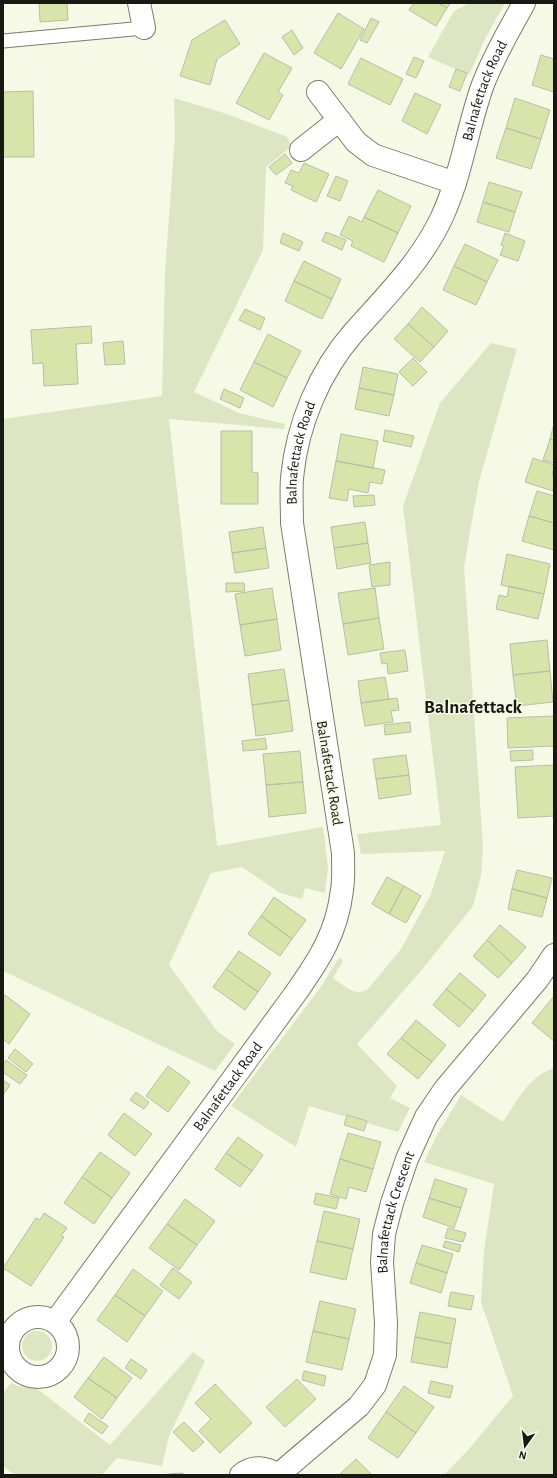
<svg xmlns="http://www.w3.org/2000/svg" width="557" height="1478" font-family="'Alegreya Sans',sans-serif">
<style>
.green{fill:#dde6c2}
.building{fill:#d8e5aa;stroke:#b9bdab}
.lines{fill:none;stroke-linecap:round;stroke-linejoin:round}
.service-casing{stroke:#7a7e6c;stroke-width:15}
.minor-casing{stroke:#7a7e6c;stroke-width:24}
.service{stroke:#fff;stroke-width:13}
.minor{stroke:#fff;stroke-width:22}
.labels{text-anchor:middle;stroke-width:3;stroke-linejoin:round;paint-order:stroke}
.street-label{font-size:15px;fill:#181912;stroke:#f5f9e6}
.district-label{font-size:19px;font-weight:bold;fill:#181912;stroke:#f5f9e6}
</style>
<rect width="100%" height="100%" fill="#f5f9e6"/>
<!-- green -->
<path class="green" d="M470 3H505L486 37 469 75 428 57 454 11Z
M174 98 227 114 287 137 292 146 266 167 263 250 194 392 239 413 285 424 284 429 169 419 217 846 323 827 328 867 325 893 305 888 302 899 280 893 242 867 211 873 169 965 217 1031 235 1044 215 1071 3 971V419L162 396 165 271 175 136Z
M491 343 517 349 479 481 464 567 483 846 481 876 473 906 420 972 357 1044 397 1086 390 1098 410 1108 398 1132 309 1106 296 1147 231 1106 320 988 338 959 340 958 343 961 333 978C344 985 355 998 368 989L401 949 430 896 445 851 361 854 357 834 441 825 403 506 440 403Z
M554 1068V1475H444L469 1449 513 1396 481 1302 484 1251 494 1184 424 1162 436 1137 461 1095 503 1122C517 1101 529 1076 554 1068Z
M22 1346a15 15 0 1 1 30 0a15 15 0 1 1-30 0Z
M193 1352 205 1361 169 1436 162 1466 117 1458 102 1475H15L3 1466V1393L11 1383 18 1386 36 1388 110 1445Z"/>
<!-- building -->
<path class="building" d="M39 3H67L68 20 40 22Z
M414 3H438L447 8 436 26 409 10Z
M438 3H450L447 8Z
M338 13 364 29 341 69 314 53Z
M371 18 379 22 367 43 360 40Z
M225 20 240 44 217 59 210 85 180 76 192 40Z
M292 30 303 48 294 55 282 37Z
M264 53 292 68 278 92 283 95 269 120 236 103Z
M541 55 554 59V92L532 85Z
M414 57 424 61 416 78 406 74Z
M361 58 403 79 390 105 348 84Z
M456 69 467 73 460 91 449 87Z
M33 91 34 157H3V92Z
M415 93 441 105 427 134 402 121Z
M515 98 550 110 541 139 506 128Z
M506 128 541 139 531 169 496 158Z
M285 154 292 163 276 175 269 167Z
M304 163 329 174 316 202 291 190 293 186 285 183 291 170 299 173Z
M336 176 348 181 340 201 327 196Z
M489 182 522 192 515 212 483 202Z
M378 190 411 206 398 233 364 217Z
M483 202 515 212 509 232 477 222Z
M349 216 362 222 364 217 398 233 384 262 351 246 353 241 340 235Z
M326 232 346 240 342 250 322 241Z
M283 233 303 242 299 251 280 243Z
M505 233 525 241 518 261 500 255 504 246 501 245Z
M465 244 498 260 487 282 454 266Z
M304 261 341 279 332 299 294 281Z
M454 266 487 282 476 305 443 290Z
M294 281 332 299 322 319 285 301Z
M422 307 448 331 434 347 408 324Z
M245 309 265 318 260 330 239 320Z
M408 324 434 347 420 362 394 339Z
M91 326 92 343 76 344 78 384 44 386 43 363 33 364 31 330Z
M268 334 301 351 287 378 254 362Z
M123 341 125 364 105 365 103 343Z
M413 358 427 372 413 386 399 372Z
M254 362 287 378 273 407 240 390Z
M363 367 398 374 394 395 359 388Z
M359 388 394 395 389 416 355 409Z
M224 389 244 398 240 408 220 399Z
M554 424V440L550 439Z
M385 430 414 436 411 447 383 441Z
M221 431H252V472L258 473V504H221Z
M341 434 378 441 373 468 336 461Z
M550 439 554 440V463L543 460Z
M533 458 554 465 552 476H554L553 491 525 482Z
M336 461 385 470 382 484 370 482 368 493 349 489 347 501 329 498Z
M537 491 554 496V523L529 516Z
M374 495 375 505 354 507 353 496Z
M529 516 554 523V550L522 541Z
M365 522 368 543 334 548 331 527Z
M263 527 266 548 232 553 229 532Z
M368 543 371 563 337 569 334 548Z
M266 548 269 568 235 573 232 553Z
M507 554 550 564 544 594 501 585Z
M390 562V585L372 587 369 565Z
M226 583H244L245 591 226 592Z
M509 586 544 594 538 619 496 609 499 595 507 597Z
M272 588 277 619 240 625 235 594Z
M375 588 379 618 343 624 338 593Z
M379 618 384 649 348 655 343 624Z
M277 619 281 650 245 656 240 625Z
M547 640 550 671 513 675 510 644Z
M405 650 408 671 388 674 387 663 382 664 380 653Z
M284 669 289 700 252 705 248 674Z
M550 671 553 702 517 706 513 675Z
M385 677 389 699 361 703 358 681Z
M397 698 399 710 391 711 393 722 365 726 361 703Z
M289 700 293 731 256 736 252 705Z
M554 716V746L508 748 507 718Z
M410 722 411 732 385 735 384 725Z
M265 738 267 749 243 751 242 741Z
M533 750V760L511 761 510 751Z
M300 751 303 782 266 785 263 754Z
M406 755 409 775 376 779 373 759Z
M554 765V816L518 818 515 767Z
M409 775 411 794 379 799 376 779Z
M303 782 306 813 269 817 266 785Z
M517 870 552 878 547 898 512 889Z
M387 877 404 886 389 914 372 904Z
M404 886 421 896 406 923 389 914Z
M512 889 547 898 542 917 508 909Z
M274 897 306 920 292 939 261 916Z
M261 916 292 939 280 956 248 934Z
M500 925 526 947 512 963 487 940Z
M487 940 512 963 498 978 473 956Z
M239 951 271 973 258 992 226 969Z
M226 969 258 992 245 1010 213 987Z
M460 973 486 995 473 1011 446 989Z
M446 989 473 1011 459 1027 433 1005Z
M5 995 30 1014 9 1044 3 1039V998Z
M554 996V1041L532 1023Z
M416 1020 446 1045 432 1062 401 1038Z
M401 1038 432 1062 418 1079 387 1054Z
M15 1049 33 1064 26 1072 8 1058Z
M6 1060 27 1075 20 1084 3 1072V1065Z
M168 1066 190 1082 168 1112 146 1096Z
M3 1080 10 1085 3 1095Z
M136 1092 149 1102 144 1109 130 1100Z
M124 1113 152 1134 135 1156 108 1135Z
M347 1115 367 1121 364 1131 344 1125Z
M348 1133 381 1142 373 1169 340 1159Z
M238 1137 263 1155 252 1171 226 1153Z
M100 1152 130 1173 112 1198 82 1177Z
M226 1153 252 1171 240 1187 215 1169Z
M340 1159 373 1169 366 1192 349 1187 346 1199 330 1194Z
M82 1177 112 1198 94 1224 64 1203Z
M435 1179 467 1189 461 1208 429 1198Z
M316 1193 339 1198 336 1209 314 1204Z
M429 1198 461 1208 454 1228 423 1217Z
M185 1199 215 1221 197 1245 167 1224Z
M324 1211 360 1219 353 1249 317 1241Z
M44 1213 67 1228 61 1236 64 1237 31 1286 3 1268 36 1218 40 1220Z
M167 1224 197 1245 179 1270 149 1248Z
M448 1228 466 1233 463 1242 445 1238Z
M317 1241 353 1249 346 1280 310 1272Z
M445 1241 461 1245 459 1252 443 1247Z
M422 1245 453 1254 447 1273 416 1263Z
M416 1263 447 1273 441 1293 410 1283Z
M173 1268 192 1282 179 1299 160 1285Z
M133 1269 163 1291 145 1316 115 1295Z
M451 1292 474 1296 471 1310 448 1306Z
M115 1295 145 1316 127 1342 97 1320Z
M320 1301 356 1309 349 1339 313 1331Z
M420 1312 456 1319 451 1344 415 1337Z
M313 1331 349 1339 342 1370 306 1362Z
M415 1337 451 1344 447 1368 411 1362Z
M104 1357 132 1378 117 1398 88 1378Z
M131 1359 147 1370 141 1379 125 1368Z
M304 1371 326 1376 324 1386 302 1380Z
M88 1378 117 1398 102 1419 74 1397Z
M297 1379 316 1399 285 1427 266 1407Z
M431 1381 453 1386 450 1398 428 1393Z
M215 1384 252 1423 220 1453 199 1431 211 1419 195 1403Z
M404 1386 434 1407 416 1433 386 1412Z
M386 1412 416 1433 398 1458 368 1438Z
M89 1413 108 1426 102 1434 84 1421Z
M184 1422 204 1442 193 1452 173 1432Z
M356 1459 372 1475H339Z
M183 1473 184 1475H156Z"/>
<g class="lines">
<defs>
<path id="service" d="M3 41 144 28"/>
<g id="minor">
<path d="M139 3 144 28"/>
<path d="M318 92 356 142 373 155 455 183"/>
<path d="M301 150 339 120"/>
<circle cx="38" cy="1347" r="30"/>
<path id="s1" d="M55 1322 295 994C319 960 337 933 342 890 344 878 343 865 343 853L292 523C292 508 291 493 292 478 297 425 319 372 354 332 386 296 421 262 442 217 461 176 467 130 482 87 493 57 509 31 524 3"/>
<path d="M241 1475C253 1465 266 1467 278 1475"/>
<path id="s2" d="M278 1475 359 1406 375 1385 385 1355 386 1323 382 1262 384 1234 392 1203 407 1159 426 1117 445 1089 537 980 554 955"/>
</g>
</defs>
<!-- service casing -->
<use href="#service" class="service-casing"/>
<!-- minor casing -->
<use href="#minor" class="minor-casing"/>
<!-- service -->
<use href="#service" class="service"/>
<!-- minor -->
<use href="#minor" class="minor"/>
</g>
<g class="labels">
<!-- street labels -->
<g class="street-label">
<text dy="5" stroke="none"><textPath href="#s1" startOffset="1378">Balnafettack Road</textPath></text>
<text dy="5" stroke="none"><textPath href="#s1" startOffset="964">Balnafettack Road</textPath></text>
<text transform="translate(330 773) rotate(81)" y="5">Balnafettack Road</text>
<text dy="5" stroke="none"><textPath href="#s1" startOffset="292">Balnafettack Road</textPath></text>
<text dy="5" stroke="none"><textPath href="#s2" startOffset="309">Balnafettack Crescent</textPath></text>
</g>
<!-- district labels -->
<g class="district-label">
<text x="473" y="713">Balnafettack</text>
</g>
</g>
<!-- border -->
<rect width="557" height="1478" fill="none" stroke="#181912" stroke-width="8"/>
<!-- north arrow -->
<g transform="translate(525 1446) rotate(194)" stroke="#f5f9e6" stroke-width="3" paint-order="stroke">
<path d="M0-3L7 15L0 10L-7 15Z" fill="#181912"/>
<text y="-6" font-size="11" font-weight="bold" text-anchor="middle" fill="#181912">N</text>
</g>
</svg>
